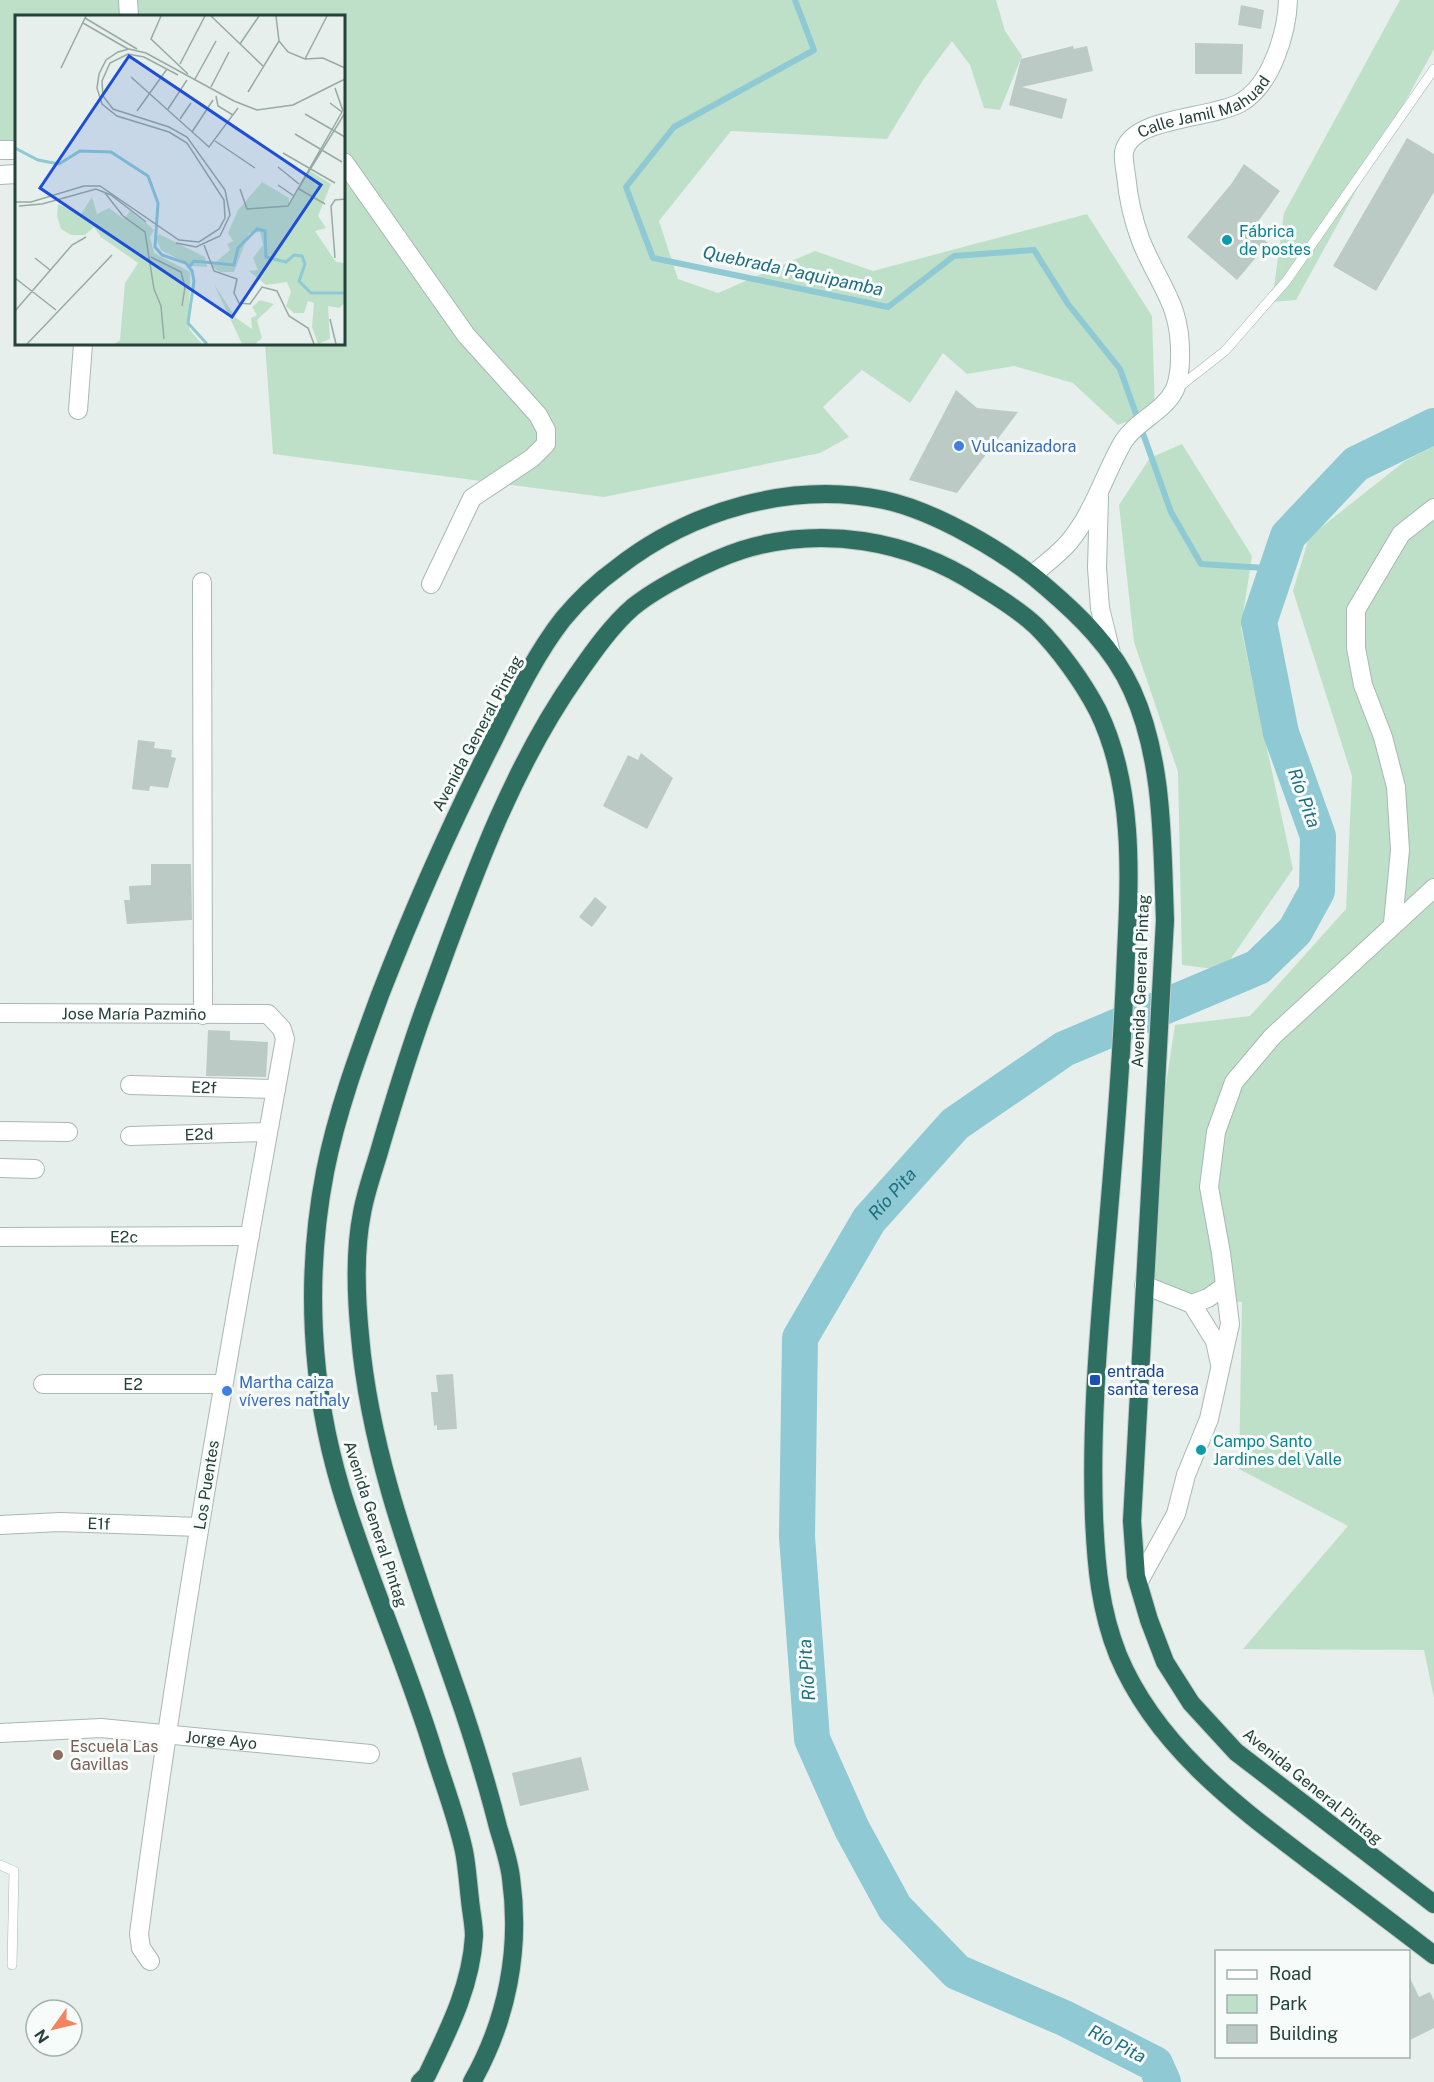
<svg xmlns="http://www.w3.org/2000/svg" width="1434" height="2082" font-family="'Public Sans',sans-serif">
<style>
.green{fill:#bfe0c8}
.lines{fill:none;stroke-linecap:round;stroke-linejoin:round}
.stream{stroke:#8ec9d4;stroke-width:6}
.river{stroke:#8ec9d4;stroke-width:36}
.building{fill:#bbcac4}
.lane-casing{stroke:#a8b8b2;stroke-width:10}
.street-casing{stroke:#a8b8b2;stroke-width:20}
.secondary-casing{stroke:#a4bbb3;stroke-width:20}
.highway-casing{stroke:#c2cac8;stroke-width:20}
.lane{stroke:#fff;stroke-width:9}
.street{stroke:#fff;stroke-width:18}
.secondary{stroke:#fff;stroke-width:18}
.highway{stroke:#2f6f62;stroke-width:18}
.culture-dot{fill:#0f9aa8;stroke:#f7fbf9;stroke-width:2}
.shop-dot{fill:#3f7fe0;stroke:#f7fbf9;stroke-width:2}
.transit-dot{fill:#1a4fb4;stroke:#f7fbf9;stroke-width:2}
.education-dot{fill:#8d6e63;stroke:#f7fbf9;stroke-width:2}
.labels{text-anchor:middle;stroke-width:6;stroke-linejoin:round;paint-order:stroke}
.street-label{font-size:16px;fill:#24423a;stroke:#f7fbf9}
.culture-label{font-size:16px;fill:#0d838f;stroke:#f7fbf9;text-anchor:start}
.shop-label{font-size:16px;fill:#366cbe;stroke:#f7fbf9;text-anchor:start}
.transit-label{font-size:16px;fill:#164399;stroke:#f7fbf9;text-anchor:start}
.education-label{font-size:16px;fill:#785e54;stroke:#f7fbf9;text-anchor:start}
.water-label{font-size:18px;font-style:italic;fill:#1c6f80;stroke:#f7fbf9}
.inset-river{fill:none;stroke:#8ec9d4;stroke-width:3}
.inset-road{fill:none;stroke:#98aaa4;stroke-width:1.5}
.view{fill:#1d4ed8;fill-opacity:0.15;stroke:#1d4ed8;stroke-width:3}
.inset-edge{fill:none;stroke:#24423a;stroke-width:3}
</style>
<rect width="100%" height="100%" fill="#e6efeb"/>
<!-- green -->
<path class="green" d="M0 0H996L1005 31 1022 56 1000 110 984 108 970 65 952 41 923 80 887 139 731 131 659 221 678 279 718 293 815 251 873 271 1087 214 1152 316 1155 411 1118 425 1073 383 1014 366 967 374 943 353 910 403 862 370 823 407 849 437 820 453 604 497 273 454 265 344H344V16H16V153L0 154Z
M1400 0H1434V49L1296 300 1272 302 1284 213Z
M1182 444 1252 556 1241 628 1293 869 1223 970 1182 965 1178 772 1134 642 1119 505 1150 458Z
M1434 446V1698L1424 1650 1243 1649 1348 1526 1239 1469 1242 1302 1153 1294 1161 1117 1175 1025 1250 1016 1346 909 1352 776 1293 591 1309 537 1405 461Z"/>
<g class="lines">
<!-- stream -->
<path class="stream" d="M795 0 814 50 674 127 626 187 653 258 888 307 954 256 1034 250 1068 304 1120 369 1171 512 1201 564 1265 568"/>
<!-- river -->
<path class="river" id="s1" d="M1163 2082 1155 2064 1064 2018 957 1972 895 1908 852 1829 812 1739 797 1537 800 1338 869 1220 955 1124 1064 1049 1258 967 1295 931 1317 891 1318 836 1281 733 1259 622 1288 536 1356 464 1434 426"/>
</g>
<!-- building -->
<path class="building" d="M1241 5 1264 10 1261 29 1238 25Z
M1195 43 1243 44 1242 74H1195Z
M1073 46 1074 49 1087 46 1093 71 1022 87 1067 99 1062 119 1009 105 1021 59Z
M1407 138 1434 154V192L1376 291 1333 266Z
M1244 164 1280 191 1252 230 1268 243 1237 280 1187 237 1232 183Z
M956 390 977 408 1018 412 957 493 909 480Z
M138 740 155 742 154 748 172 750 171 757 176 758 168 788 150 786 149 791 132 789Z
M641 753 673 778 647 829 603 806 628 755 638 760Z
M151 864H191L192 920 127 924 124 900H130L129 886 151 885Z
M595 897 607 907 592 927 579 917Z
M208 1030 230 1031V1040L268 1042 266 1077 206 1076Z
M453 1374 457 1429 437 1430V1425L434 1426 431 1392H438L436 1375Z
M581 1757 589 1790 520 1806 512 1773Z
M1408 1974 1419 1997 1430 1992 1434 2001V2028L1408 2041Z"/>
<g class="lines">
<defs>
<path id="lane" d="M1179 387 1225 351 1287 280 1434 69
M0 1865 14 1871 12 1965"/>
<g id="street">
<path d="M128 0 129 16"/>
<path d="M0 150H16"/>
<path d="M344 162 466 335 538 415 546 430V444L532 458 472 498 431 584"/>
<path d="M0 175 16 174"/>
<path d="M78 410 83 344"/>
<path d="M202 582 203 1015"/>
<path d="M1393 923 1400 850 1396 787 1383 737 1363 685 1356 648V610L1401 534 1434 508"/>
<path id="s2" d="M0 1013 268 1014 282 1029 285 1039C231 1337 178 1634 139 1934L141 1948 150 1961"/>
<path id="s3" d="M130 1085 276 1089"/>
<path d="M0 1131 68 1132"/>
<path id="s4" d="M130 1136 268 1132"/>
<path d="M0 1168 35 1169"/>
<path id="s5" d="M0 1237 250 1236"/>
<path d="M1144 1285 1192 1304 1215 1341 1220 1364"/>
<path d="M1192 1304 1208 1298 1225 1286"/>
<path id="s6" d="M43 1384H223"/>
<path id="s7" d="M0 1525 60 1522 199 1527"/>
<path d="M1138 1583 1176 1514 1186 1475 1209 1419 1230 1324 1221 1253 1209 1187 1216 1132 1234 1082 1272 1037 1434 888"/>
<path id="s8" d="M0 1733 101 1728 370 1754"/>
</g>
<g id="secondary">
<path d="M1099 497 1097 568 1100 608 1111 653"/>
<path id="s9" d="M1032 575C1045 564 1059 554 1069 542 1094 512 1104 475 1123 442 1135 422 1163 412 1174 391 1178 383 1180 369 1180 360 1182 304 1160 288 1141 241 1133 220 1128 197 1126 175 1125 168 1123 159 1124 152 1131 117 1210 119 1240 103 1271 86 1287 33 1288 0"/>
</g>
<path id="highway" d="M420 2082 427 2075C448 2031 471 1987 474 1936 474 1925 471 1911 470 1900 468 1883 467 1866 464 1851 457 1819 445 1787 435 1756 408 1666 368 1579 341 1489 310 1386 305 1276 325 1172 337 1111 359 1052 380 995 413 910 449 828 490 747 511 705 534 656 563 619 578 601 599 581 617 568 691 510 791 481 884 500 935 511 1006 552 1046 587 1080 616 1113 648 1132 690 1164 760 1162 845 1165 920L1132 1521 1136 1576 1149 1620 1165 1662 1191 1703 1236 1752 1434 1904
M472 2082C507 2020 521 1950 511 1878 509 1861 503 1844 498 1827 488 1787 476 1748 463 1709 422 1588 371 1465 360 1336 356 1296 354 1253 362 1213 366 1190 375 1167 381 1145 396 1094 411 1044 430 994 470 885 510 770 577 675 593 652 612 625 633 607 659 586 711 560 742 550 822 525 909 540 978 585 998 597 1019 610 1036 626 1059 649 1083 682 1098 711 1134 785 1130 874 1126 954 1122 1060 1113 1165 1104 1270 1097 1353 1091 1434 1094 1517 1096 1565 1100 1610 1118 1655 1155 1744 1233 1803 1307 1859 1350 1891 1392 1923 1434 1955"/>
</defs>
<!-- lane casing -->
<use href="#lane" class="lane-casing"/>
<!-- street casing -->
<use href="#street" class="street-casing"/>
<!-- secondary casing -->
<use href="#secondary" class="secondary-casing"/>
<!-- highway casing -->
<use href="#highway" class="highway-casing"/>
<!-- lane -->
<use href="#lane" class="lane"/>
<!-- street -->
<use href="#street" class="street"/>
<!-- secondary -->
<use href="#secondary" class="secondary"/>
<!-- highway -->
<use href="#highway" class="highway"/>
</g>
<!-- markers -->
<g class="culture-dot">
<circle cx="1227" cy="240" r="6"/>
<circle cx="1201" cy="1450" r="6"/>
</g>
<g class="shop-dot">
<circle cx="959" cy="446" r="6"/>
<circle cx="227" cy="1391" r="6"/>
</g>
<rect class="transit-dot" x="1089" y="1374" width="12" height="12" rx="3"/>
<circle class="education-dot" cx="58" cy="1755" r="6"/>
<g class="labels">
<!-- street labels -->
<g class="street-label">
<text dy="6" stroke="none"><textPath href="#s9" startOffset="582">Calle Jamil Mahuad</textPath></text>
<text transform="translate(477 733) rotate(-62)" y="6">Avenida General Pintag</text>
<text transform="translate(1140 981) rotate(-88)" y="6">Avenida General Pintag</text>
<text dy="6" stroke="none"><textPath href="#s2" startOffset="134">Jose María Pazmiño</textPath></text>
<text dy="6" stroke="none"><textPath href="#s3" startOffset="74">E2f</textPath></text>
<text dy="6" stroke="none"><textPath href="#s4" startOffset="69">E2d</textPath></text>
<text dy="6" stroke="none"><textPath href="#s5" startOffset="124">E2c</textPath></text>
<text dy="6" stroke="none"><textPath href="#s6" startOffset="90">E2</textPath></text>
<text transform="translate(206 1485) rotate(-81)" y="6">Los Puentes</text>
<text dy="6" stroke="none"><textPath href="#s7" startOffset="99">E1f</textPath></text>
<text transform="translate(376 1524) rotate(72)" y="6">Avenida General Pintag</text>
<text dy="6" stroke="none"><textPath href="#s8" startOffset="222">Jorge Ayo</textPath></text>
<text transform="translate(1313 1786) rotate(39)" y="6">Avenida General Pintag</text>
</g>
<!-- culture labels -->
<g class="culture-label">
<text x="1239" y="237">Fábrica<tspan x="1239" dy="18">de postes</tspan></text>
<text x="1213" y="1447">Campo Santo<tspan x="1213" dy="18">Jardines del Valle</tspan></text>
</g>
<!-- shop labels -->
<g class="shop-label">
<text x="971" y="452">Vulcanizadora</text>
<text x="239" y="1388">Martha caiza<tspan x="239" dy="18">víveres nathaly</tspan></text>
</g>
<!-- transit labels -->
<g class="transit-label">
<text x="1107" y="1377">entrada<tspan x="1107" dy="18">santa teresa</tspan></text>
</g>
<!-- education labels -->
<g class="education-label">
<text x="70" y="1752">Escuela Las<tspan x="70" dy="18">Gavillas</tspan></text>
</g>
<!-- water labels -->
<g class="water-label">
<text transform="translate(793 271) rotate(12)" y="6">Quebrada Paquipamba</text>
<text transform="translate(1304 798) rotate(70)" y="6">Río Pita</text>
<text dy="6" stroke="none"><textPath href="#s1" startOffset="1089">Río Pita</textPath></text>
<text transform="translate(807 1670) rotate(-94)" y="6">Río Pita</text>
<text transform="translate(1117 2044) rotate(27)" y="6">Río Pita</text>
</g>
</g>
<!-- overview -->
<g transform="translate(15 15)">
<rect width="330" height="330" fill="#e6efeb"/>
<path d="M295 156 316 169 303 201 311 213 300 216 321 247 330 248V288L324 293 313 291 315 324 303 329 297 312 299 288 293 286 289 298H279L271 291 276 277 272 267 251 270 234 256 243 255 238 243 248 230 245 217 234 218 219 257H205L196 251 215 235 212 229 218 226 213 218 223 195 247 167 274 183V189ZM77 182 82 199 94 193 109 204 115 196 131 208 139 215 135 222 139 238 175 257 174 314 187 329H99L105 325 110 268 123 248 86 222 79 212 70 220H56L46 214 42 201 43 189 66 199ZM144 219 190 242 192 252 177 251 146 235 141 223ZM199 269 221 303 237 314 236 303 242 300 237 292 245 285 259 289 242 305 247 323 240 329H227Z" fill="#bfe0c8"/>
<path class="inset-river" d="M0 133 23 145 44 149 65 136 96 137 133 161 143 188 140 232 147 240 171 248 177 256 179 266 173 308 192 329M175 251 179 246 219 250 223 233 242 214 250 216 251 242 271 247 279 240 287 241 290 249 284 266 296 278H330"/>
<path class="inset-road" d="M146 1 136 24 173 59M196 1 249 52M261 1 264 26 273 37 290 44 308 43 330 53M70 3 122 34M68 8 113 34M225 29 244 1M290 44 312 1M165 49 190 1M46 53 71 1M116 62 194 132 223 93M180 64 201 26M196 72 214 37M320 73 328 96M233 77 264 26M201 81 203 91 218 100M153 94 172 65M122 96 152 54M290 99 330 122M165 104 176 88M177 117 198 85M280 119 327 147M200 126 240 153M268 138 320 168M263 152 284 169M263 170 279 181M225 174 232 194 273 191 327 97 315 88M283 174 330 98M284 174 310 189M90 178 108 201 130 217 139 274 146 291 149 324M0 187H16L69 171H85L164 225 184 227 204 214 210 203 209 185 172 128 154 117 102 101 87 89 82 73 84 59 91 45 103 37 114 34 131 38 219 86 242 95 278 90 330 64M4 191 27 189 81 174 96 180 131 207M161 228 181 232 205 221 215 200 210 175 172 122 154 112 98 94 88 81 87 66 95 48 113 39 129 42 163 60M189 230 199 256 222 264 219 278 224 288 235 289 247 272 262 276 274 301 293 313 299 329M136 242 166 257 170 272 167 291M20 243 35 255M320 243 316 191 320 185 330 184M0 263 41 295M0 296 57 230 71 222M315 304 321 329M12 329 97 240"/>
<path class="view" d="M114 41 306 170 217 302 25 173Z"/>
<rect width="330" height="330" class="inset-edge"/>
</g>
<!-- legend -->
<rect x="1215" y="1950" width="195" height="108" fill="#f7fbf9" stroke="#a3b1ad" stroke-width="1.5"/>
<rect x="1227" y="1970" width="30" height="9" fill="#ffffff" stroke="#a3b1ad" stroke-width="1.5"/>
<text x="1269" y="1980" font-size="18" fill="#24423a">Road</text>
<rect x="1227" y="1995" width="30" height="18" fill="#bfe0c8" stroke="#a3b1ad" stroke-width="1.5"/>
<text x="1269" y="2010" font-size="18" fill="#24423a">Park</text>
<rect x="1227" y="2025" width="30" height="18" fill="#bbcac4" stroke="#a3b1ad" stroke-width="1.5"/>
<text x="1269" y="2040" font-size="18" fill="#24423a">Building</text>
<!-- north arrow -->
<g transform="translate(54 2028) rotate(236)"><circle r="28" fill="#f7fbf9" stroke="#a3b1ad" stroke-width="1.5"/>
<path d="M0-4.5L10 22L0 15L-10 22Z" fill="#f4845f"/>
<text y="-9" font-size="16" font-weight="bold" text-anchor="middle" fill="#24423a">N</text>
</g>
</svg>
